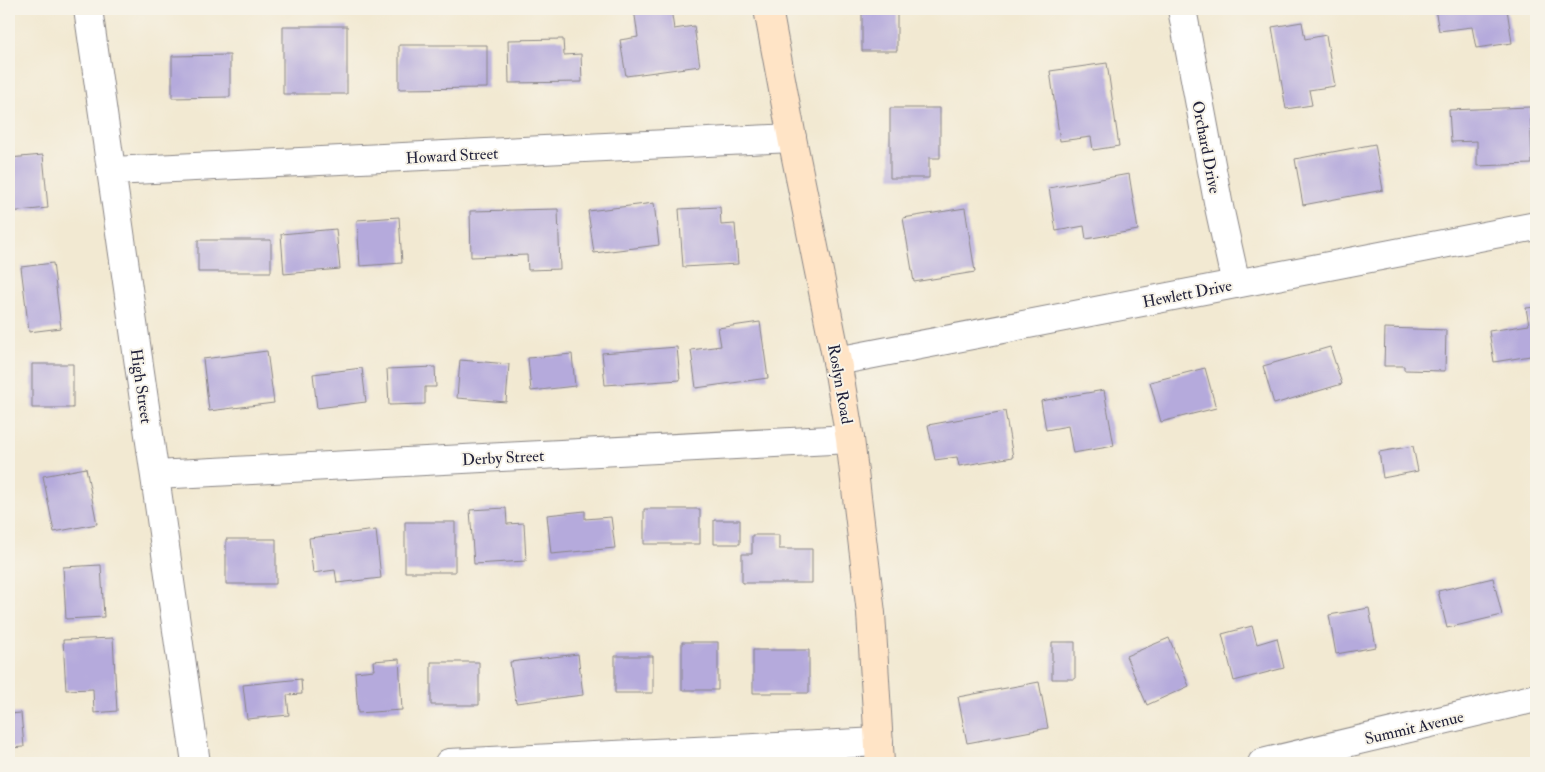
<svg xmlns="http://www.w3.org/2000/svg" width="1545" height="772" font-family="'IM FELL Double Pica',serif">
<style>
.building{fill:#b5aadc}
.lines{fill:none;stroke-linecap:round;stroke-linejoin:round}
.street-casing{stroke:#8a8686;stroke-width:30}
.secondary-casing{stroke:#8a8686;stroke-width:30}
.street{stroke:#fff;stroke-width:28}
.secondary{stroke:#ffe4c6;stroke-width:28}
.labels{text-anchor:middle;stroke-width:4;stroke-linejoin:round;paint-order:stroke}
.street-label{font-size:16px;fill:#22223b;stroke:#f7f3e8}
</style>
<rect width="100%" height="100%" fill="#f7f3e8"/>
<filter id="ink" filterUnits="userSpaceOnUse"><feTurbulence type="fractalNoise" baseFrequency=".02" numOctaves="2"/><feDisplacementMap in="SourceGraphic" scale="10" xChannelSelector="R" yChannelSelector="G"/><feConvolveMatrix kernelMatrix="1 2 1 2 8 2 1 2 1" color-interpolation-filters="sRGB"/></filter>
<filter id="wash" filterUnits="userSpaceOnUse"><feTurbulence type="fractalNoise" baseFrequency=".0096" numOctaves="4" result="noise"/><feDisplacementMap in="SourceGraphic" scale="20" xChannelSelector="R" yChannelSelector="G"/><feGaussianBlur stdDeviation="1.12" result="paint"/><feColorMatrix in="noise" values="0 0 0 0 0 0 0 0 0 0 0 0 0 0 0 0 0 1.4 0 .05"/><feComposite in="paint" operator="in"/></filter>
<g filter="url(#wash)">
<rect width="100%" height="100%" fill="#f2e9d2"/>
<g id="blocks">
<!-- building -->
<path class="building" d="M634 9H671L674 29 694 26 700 66 626 76 620 40 638 37Z
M862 9H897V51H862Z
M1435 9H1507L1512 43 1476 48 1472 27 1439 31Z
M1302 22 1305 39 1326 35 1335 86 1309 90 1312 105 1286 109 1272 27Z
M283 26H347V94H283Z
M563 39 564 55 581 54 582 82 509 83 508 40Z
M399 45H487V88L399 89Z
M230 55V97L172 98V56Z
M1107 63 1119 146 1093 150 1091 137 1060 141 1050 71Z
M1530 107 1532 164 1477 166V141L1451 142 1449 110Z
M890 108H940V158H929V178H890Z
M1375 144 1383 190 1303 205 1295 159Z
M43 155 48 208 9 212V158Z
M1129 174 1138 230 1086 239 1084 226 1056 231 1049 188Z
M654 203 659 245 594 253 588 211Z
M720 207 721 225 735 224 738 264 683 267 679 209Z
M965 208 975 272 914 282 903 218Z
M558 209 560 269 528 270 527 255 471 257 470 211Z
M399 217 402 263 360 266 357 220Z
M336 229 340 269 284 274 281 234Z
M198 240H271V272H198Z
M53 263 61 328 29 332 21 267Z
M1536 307V355L1494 362 1489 331 1529 325 1526 308Z
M760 322 768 378 696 388 691 350 721 346 718 328Z
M1385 328 1446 330 1445 371 1404 370V366H1384Z
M677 347 680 380 605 385 602 353Z
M1330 347 1342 384 1274 404 1263 366Z
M267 351 274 403 209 411 203 359Z
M572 354 575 386 531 391 528 358Z
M460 360 509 364 506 402 457 398Z
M32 364H73V408H32Z
M435 367 436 387H425V404L389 405 387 369Z
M362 368 366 402 317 408 313 374Z
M1205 368 1216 408 1161 422 1150 382Z
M1104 390 1114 446 1073 453 1068 426 1046 430 1041 401Z
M1005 411 1013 457 959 466 957 457 935 460 928 425Z
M1413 446 1418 471 1383 478 1379 452Z
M86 468 97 524 54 532 43 476Z
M506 508 507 524 524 523 526 561 474 564 470 510Z
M644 509H700V544H644Z
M585 511V519L611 517 615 548 551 554 547 515Z
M714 520H740V544H714Z
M405 522H455V572H405Z
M376 530 381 578 337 583 335 570 313 573 309 538Z
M752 535H779V549H812V583H742V554H752Z
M226 539H276V584H226Z
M101 565 104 617 66 619 63 567Z
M1493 578 1502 615 1447 628 1438 591Z
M1369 608 1376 647 1336 654 1329 615Z
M1252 626 1257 644 1277 638 1284 668 1234 681 1222 634Z
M113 638 117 711 94 713 93 689 66 690 63 640Z
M1169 638 1189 686 1147 705 1126 656Z
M682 642H718V690H682Z
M1052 642H1075V679H1052Z
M753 650H809V693H753Z
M578 654 583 695 516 703 510 662Z
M615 656H653V693H615Z
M399 659 402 710 358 713 355 672 374 670 373 661Z
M431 662H479V705H431Z
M301 679 302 694 287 695 289 715 247 719 243 685Z
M1039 682 1048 728 967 743 958 697Z
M21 713 24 747 9 748V714Z"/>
</g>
</g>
<g filter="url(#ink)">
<use href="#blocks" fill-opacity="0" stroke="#8a8686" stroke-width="1"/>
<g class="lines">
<defs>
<path id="street" d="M88 9 196 763
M1182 9 1219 207 1236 284
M112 171 792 138
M837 361 1536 226
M155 475 850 439
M449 763 879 742
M1262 763 1536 698"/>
<path id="secondary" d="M768 9 792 138 837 361 850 439 871 613 880 763"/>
</defs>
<!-- street casing -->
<use href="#street" class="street-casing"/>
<!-- secondary casing -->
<use href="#secondary" class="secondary-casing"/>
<!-- street -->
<use href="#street" class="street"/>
<!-- secondary -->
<use href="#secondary" class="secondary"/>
</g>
</g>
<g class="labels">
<!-- street labels -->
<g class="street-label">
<text transform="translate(1207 147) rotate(79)" y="6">Orchard Drive</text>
<text transform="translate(452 155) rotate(-3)" y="6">Howard Street</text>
<text transform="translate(1187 293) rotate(-11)" y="6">Hewlett Drive</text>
<text transform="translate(841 384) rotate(80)" y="6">Roslyn Road</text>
<text transform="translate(142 386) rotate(82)" y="6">High Street</text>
<text transform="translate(503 457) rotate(-3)" y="6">Derby Street</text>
<text transform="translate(1414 727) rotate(-13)" y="6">Summit Avenue</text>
</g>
</g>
<!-- margin -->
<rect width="1545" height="772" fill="none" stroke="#f7f3e8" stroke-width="30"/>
</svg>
